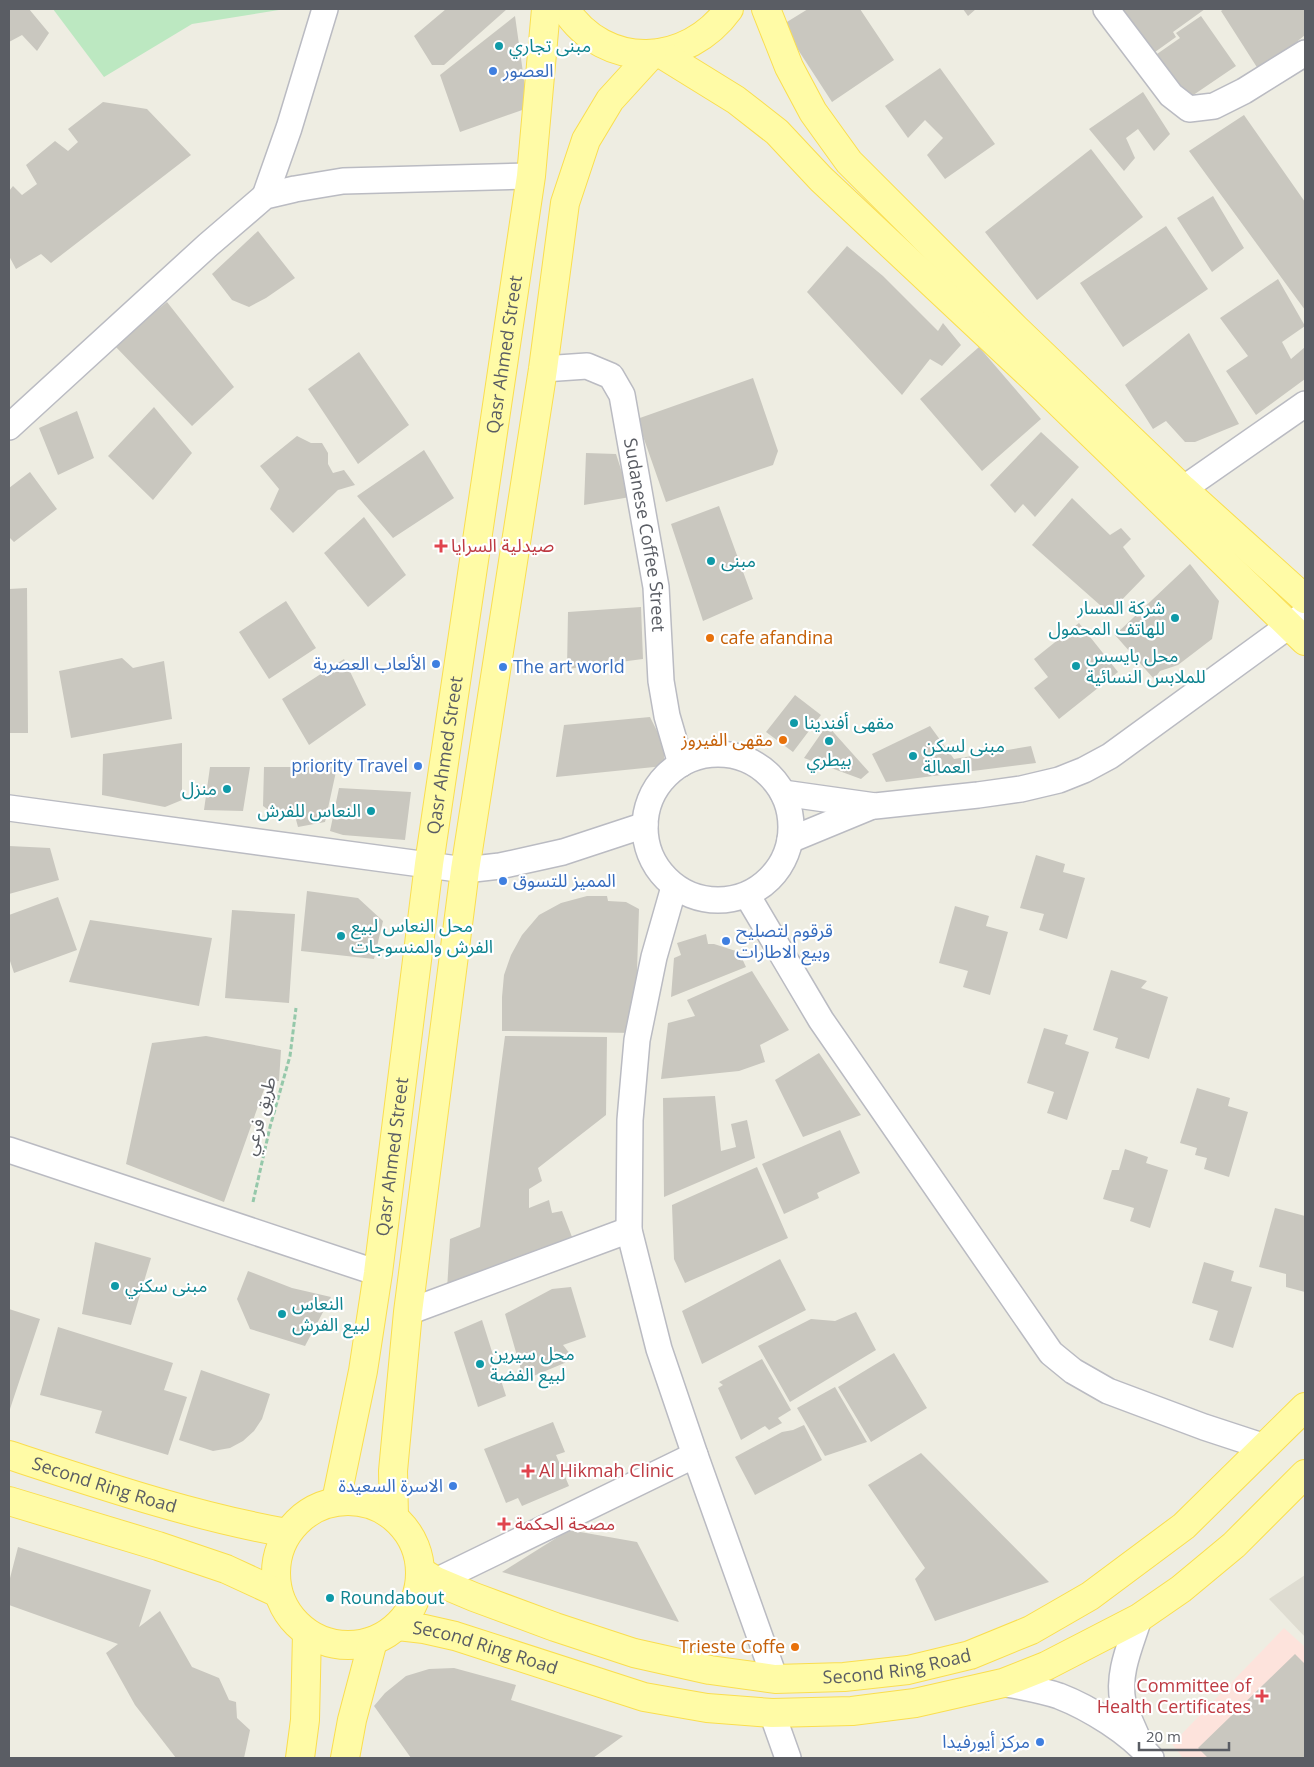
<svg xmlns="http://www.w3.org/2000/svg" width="1314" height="1767" font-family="'Open Sans','Noto Sans Arabic',sans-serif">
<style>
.education{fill:#dedcd1}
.medical{fill:#fde3dc}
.green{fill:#bce8c1}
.building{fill:#c9c7bf}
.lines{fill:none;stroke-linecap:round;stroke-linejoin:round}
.minor-casing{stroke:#babbc2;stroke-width:28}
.primary-casing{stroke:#fade4f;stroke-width:30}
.path{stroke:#95c8aa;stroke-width:3;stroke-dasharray:5 2.5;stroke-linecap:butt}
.minor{stroke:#fff;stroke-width:25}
.primary{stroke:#fffba6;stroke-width:28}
.culture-dot{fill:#0f9aa8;stroke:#fff;stroke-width:2}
.shop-dot{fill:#3f7fe0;stroke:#fff;stroke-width:2}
.health-dot{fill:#e0444e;stroke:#fff;stroke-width:2}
.food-dot{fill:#e8710a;stroke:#fff;stroke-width:2}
.labels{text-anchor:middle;stroke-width:4.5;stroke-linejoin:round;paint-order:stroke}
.culture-label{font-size:18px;fill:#0d838f;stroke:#fff;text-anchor:start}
.shop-label{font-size:18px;fill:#366cbe;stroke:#fff;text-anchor:start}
.street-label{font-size:18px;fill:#5a5d64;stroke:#fff}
.health-label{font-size:18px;fill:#be3a42;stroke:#fff;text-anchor:start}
.food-label{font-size:18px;fill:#c56008;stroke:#fff;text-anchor:end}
</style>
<rect width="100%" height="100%" fill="#eeede2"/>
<!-- education -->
<path class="education" d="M1305 1575V1637L1269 1599Z"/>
<!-- medical -->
<path class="medical" d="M1284 1628 1305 1647V1758H1183L1172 1744Z"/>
<!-- green -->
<path class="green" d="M53 9H285L192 24 104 77Z"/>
<!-- building -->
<path class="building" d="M9 9H29L49 33 37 51 22 35 9 42Z
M446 9H507L444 65H432L414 36Z
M808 9H860L894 60 832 102 782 25Z
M963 9H976L968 16Z
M1119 9H1205L1173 32 1176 37 1155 52Z
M1224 9H1305V35L1260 72 1221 11Z
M515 16 528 108 460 132 440 75Z
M1201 16 1236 66 1186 100 1157 54 1180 38 1176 33Z
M940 68 995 144 945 179 927 155 943 138 925 120 908 138 885 106Z
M1143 92 1170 134 1154 151 1138 129 1126 138 1135 158 1124 171 1089 129Z
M103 102 147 109 191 155 51 263 41 254 16 269 9 256V191L13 186 22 195 37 184 26 165 55 141 68 151 78 142 68 129Z
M1244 115 1305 202V310L1189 151Z
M1091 149 1143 217 1037 300 985 232Z
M1213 196 1244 248 1212 272 1177 218Z
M1166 226 1208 289 1123 347 1080 283Z
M258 231 295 278 266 298 249 307 232 300 212 274Z
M847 246 883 276 938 331 943 323 961 345 942 366 930 359 902 395 807 292Z
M1278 279 1305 326 1282 342 1291 359 1305 347V379L1256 415 1226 371 1248 356 1220 318Z
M167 302 234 387 192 426 114 345Z
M1189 333 1239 424 1195 442H1185L1166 421 1153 429 1125 385Z
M979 347 1041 419 982 471 920 399Z
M359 352 409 425 358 464 308 389Z
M753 378 778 451 773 465 666 502 637 419Z
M154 407 192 453 153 500 108 456Z
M77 411 94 458 58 475 39 428Z
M1041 432 1079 467 1035 517 1023 504 1015 513 990 485Z
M297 436 311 443H322L328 453V464L333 473 344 470 355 485 338 490 293 533 270 509 279 489 260 466Z
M424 450 454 498 393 538 357 496Z
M586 453 616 454 630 497 584 505Z
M30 472 57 509 14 542 9 537V488Z
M1072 498 1110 535 1121 528 1131 539 1123 547 1145 576 1109 613 1032 545Z
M719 506 753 599 703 621 671 524Z
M364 517 406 575 368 607 324 553Z
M1190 564 1219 601 1212 639 1178 665 1160 671 1154 679 1115 635Z
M27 588 28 733H9V589Z
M286 601 316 648 269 679 239 632Z
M641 607 643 659 567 669 568 612Z
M1079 623 1118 672 1059 719 1034 688 1048 677 1034 659Z
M122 658 133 668 164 661 172 719 71 738 59 671Z
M344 659 366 705 309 745 282 699Z
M795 695 821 715 793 752 766 732Z
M650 717 664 745V766L556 777 564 725Z
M827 725 869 772 861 779 804 758Z
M930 726 954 759 1031 746 1036 763 886 782 872 754Z
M182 743V800L165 807 102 795 103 754Z
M210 767H250L243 811 204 810Z
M264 767H337L325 822 298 827 295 816H277L263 806Z
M339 788 411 792 405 840 343 835 330 831Z
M9 846 50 848 59 880 9 894Z
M1036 855 1065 864 1063 872 1085 878 1067 939 1039 930 1044 914 1020 908Z
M307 891 358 898 383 921 374 959 301 951Z
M587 896H607L608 901 626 902 639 909 635 1033 502 1031V997L504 975 511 955 522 935 539 915 561 903Z
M58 897 77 950 14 973 9 958V915Z
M955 906 989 916 986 926 1008 932 990 995 963 987 968 971 939 963Z
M232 910 295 914 289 1003 225 998Z
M90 920 212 938 199 1006 69 982Z
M706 934 708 944H714L739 952 746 967 671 997 674 958 681 955 677 943Z
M1111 970 1147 981 1141 988 1168 997 1149 1059 1115 1048 1118 1038 1093 1030Z
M752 971 789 1030 760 1045 765 1062 739 1071 661 1079 668 1023 695 1016 687 1000Z
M1044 1028 1068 1035 1065 1044 1089 1052 1067 1120 1047 1113 1054 1092 1027 1083Z
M206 1036 281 1050 279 1081H267L224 1202 126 1164 152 1043Z
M505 1036 607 1037 606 1115 538 1168 542 1181 529 1189V1208L549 1200 552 1213 562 1211 572 1237 447 1290 450 1239 480 1227Z
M819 1053 861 1115 803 1137 775 1080Z
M1197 1088 1230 1098 1228 1106 1248 1112 1229 1177 1204 1169 1207 1158 1195 1155 1197 1148 1180 1143Z
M715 1096 721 1151 736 1147 731 1124 747 1120 755 1158 664 1197 663 1098Z
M840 1130 860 1173 817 1193 819 1198 784 1214 762 1164Z
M1125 1149 1148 1157 1146 1163 1168 1170 1150 1228 1130 1221 1134 1208 1103 1199 1112 1170H1119Z
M757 1167 788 1238 685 1283 674 1259 672 1205Z
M1275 1208 1305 1216V1292L1286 1287V1274L1259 1267Z
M95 1242 151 1258 131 1325 82 1314Z
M780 1259 806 1310 702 1364 682 1311Z
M1204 1262 1234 1271 1231 1281 1252 1287 1233 1348 1209 1340 1218 1311 1192 1303Z
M248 1271 292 1288 331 1297 305 1346 250 1329 237 1299Z
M571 1287 586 1337 563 1345 574 1359 524 1380 505 1314 552 1289Z
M9 1309 40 1319 9 1412Z
M856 1312 876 1350 790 1402 758 1346 811 1319 835 1321Z
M482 1320 506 1396 478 1407 454 1332Z
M58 1327 173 1363 164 1390 187 1397 168 1455 95 1433 102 1411 40 1395Z
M894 1353 927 1408 871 1442 838 1387Z
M762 1359 791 1410 778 1418 782 1423 769 1430 765 1426 741 1440 718 1388 723 1385 719 1382Z
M201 1370 270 1394 262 1419 254 1431 243 1441 230 1448 213 1451 179 1440Z
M835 1387 867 1442 825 1456 797 1408Z
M553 1422 565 1452 556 1455 569 1486 522 1506 518 1498 506 1503 484 1449Z
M804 1425 822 1460 755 1495 735 1457 782 1432 793 1430Z
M921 1453 1049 1582 935 1621 915 1579 925 1568 868 1485Z
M569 1530 637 1542 679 1622 502 1572Z
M18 1547 151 1590 139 1627 160 1611 192 1667 219 1678 229 1700 236 1702 237 1718 250 1730 244 1758H176L135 1705 106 1653 118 1644 9 1605V1582Z
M1295 1654 1305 1664V1758H1208L1198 1748Z
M454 1668 516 1685 511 1700 623 1736 593 1758H411L374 1706 385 1693 406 1676 429 1669Z"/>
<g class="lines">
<defs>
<g id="minor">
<path d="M1106 9 1171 95 1189 109 1214 106 1244 91 1305 53"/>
<path d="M265 196 289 128 325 9"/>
<path id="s1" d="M543 369 587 366 611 376 622 395 656 587 661 681 667 716 681 764"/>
<path d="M9 427 208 245 265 196 295 189 343 181 531 176"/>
<path d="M1183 489 1305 404"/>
<circle cx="718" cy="827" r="73"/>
<path d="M783 793 875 806 978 795 1021 789 1059 780 1084 770 1110 756 1305 614"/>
<path d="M9 808 465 870 500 866 563 852 645 825"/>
<path d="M790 840 870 807"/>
<path d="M674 887 654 957 637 1040 630 1120 629 1230 659 1349 695 1455 775 1679"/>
<path d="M747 895 821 1020 1051 1353 1073 1371 1108 1391 1204 1427 1265 1447"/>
<path d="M9 1150 378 1273"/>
<path d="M408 1312 629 1230"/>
<path d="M436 1581 695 1455"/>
<path d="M1139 1618C1131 1644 1117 1673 1123 1702 1127 1716 1135 1732 1141 1746"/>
<path d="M1003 1683C1021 1687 1041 1690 1059 1696 1090 1708 1130 1733 1151 1758"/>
<path d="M772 1713 788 1758"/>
</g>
<g id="primary">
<path d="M565 9C606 71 687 67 729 9"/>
<path d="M766 9 789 67 813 112 849 162 1016 329 1183 489 1305 599"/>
<path d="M660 53 736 100 777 132 821 179 1044 388 1305 641"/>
<path id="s2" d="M9 1455C101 1485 192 1516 287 1533"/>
<circle cx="348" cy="1573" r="72"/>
<path d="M9 1501 158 1546 226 1569 278 1593"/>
<path id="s3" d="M336 1501 363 1371 378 1273 429 864 531 176 546 9"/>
<path d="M394 1517 393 1471 408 1312 465 870 543 369 565 203 586 140 610 100 652 54"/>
<path id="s4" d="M420 1571 436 1581 474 1597 555 1627 634 1653 710 1670 775 1679 844 1677 908 1670 970 1655 1031 1630 1090 1596 1184 1526 1305 1407"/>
<path id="s5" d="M398 1626 424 1629 455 1636 644 1697 707 1708 772 1713 852 1711 915 1703 1003 1683 1046 1666 1139 1618 1181 1589 1234 1545 1305 1474"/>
<path d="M300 1758 305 1720 307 1633"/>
<path d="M345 1758 352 1720 373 1641"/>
</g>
</defs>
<!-- minor casing -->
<use href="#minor" class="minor-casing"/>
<!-- primary casing -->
<use href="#primary" class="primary-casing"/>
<!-- path -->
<path class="path" d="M253 1202 270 1127 290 1056 296 1008"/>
<!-- minor -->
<use href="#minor" class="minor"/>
<!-- primary -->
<use href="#primary" class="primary"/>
</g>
<!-- markers -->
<g class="culture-dot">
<circle cx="499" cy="46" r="5"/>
<circle cx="711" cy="561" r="5"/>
<circle cx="1175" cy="618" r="5"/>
<circle cx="1076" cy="666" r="5"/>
<circle cx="794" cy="723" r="5"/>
<circle cx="829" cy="741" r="5"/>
<circle cx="913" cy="756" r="5"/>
<circle cx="227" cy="789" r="5"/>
<circle cx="371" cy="811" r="5"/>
<circle cx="341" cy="936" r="5"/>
<circle cx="115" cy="1286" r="5"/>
<circle cx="282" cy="1314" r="5"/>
<circle cx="480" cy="1364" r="5"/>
<circle cx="330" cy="1598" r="5"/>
</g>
<g class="shop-dot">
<circle cx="493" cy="71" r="5"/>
<circle cx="436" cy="664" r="5"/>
<circle cx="503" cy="667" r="5"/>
<circle cx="418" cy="766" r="5"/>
<circle cx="503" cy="881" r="5"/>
<circle cx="726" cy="941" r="5"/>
<circle cx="453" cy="1486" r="5"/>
<circle cx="1040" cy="1742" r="5"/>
</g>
<g class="health-dot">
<path d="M438.5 538.5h5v5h5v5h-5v5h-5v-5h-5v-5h5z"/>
<path d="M525.5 1463.5h5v5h5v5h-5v5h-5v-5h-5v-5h5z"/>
<path d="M501.5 1516.5h5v5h5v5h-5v5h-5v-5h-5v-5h5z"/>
<path d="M1259.5 1688.5h5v5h5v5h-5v5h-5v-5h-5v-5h5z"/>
</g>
<g class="food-dot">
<circle cx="710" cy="638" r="5"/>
<circle cx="783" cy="740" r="5"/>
<circle cx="795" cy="1647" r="5"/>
</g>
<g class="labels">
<!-- culture labels -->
<g class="culture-label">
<text x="509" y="52">مبنى تجاري</text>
<text x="721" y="567">مبنى</text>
<text x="1165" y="614" text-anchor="end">شركة المسار<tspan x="1165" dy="21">للهاتف المحمول</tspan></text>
<text x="1086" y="662">محل بايسس<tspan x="1086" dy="21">للملابس النسائية</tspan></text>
<text x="804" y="729">مقهى أفندينا</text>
<text x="923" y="752">مبنى لسكن<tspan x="923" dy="21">العمالة</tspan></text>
<text x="829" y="766" text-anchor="middle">بيطري</text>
<text x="217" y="795" text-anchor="end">منزل</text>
<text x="361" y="817" text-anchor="end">النعاس للفرش</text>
<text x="351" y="932">محل النعاس لبيع<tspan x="351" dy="21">الفرش والمنسوجات</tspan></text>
<text x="125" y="1292">مبنى سكني</text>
<text x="292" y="1310">النعاس<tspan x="292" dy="21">لبيع الفرش</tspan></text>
<text x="490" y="1360">محل سيرين<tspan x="490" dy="21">لبيع الفضة</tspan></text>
<text x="340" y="1604">Roundabout</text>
</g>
<!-- shop labels -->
<g class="shop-label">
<text x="503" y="77">العصور</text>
<text x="426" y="670" text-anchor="end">الألعاب العصرية</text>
<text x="513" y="673">The art world</text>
<text x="408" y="772" text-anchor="end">priority Travel</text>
<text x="513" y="887">المميز للتسوق</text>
<text x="736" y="937">قرقوم لتصليح<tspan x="736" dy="21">وبيع الاطارات</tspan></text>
<text x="443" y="1492" text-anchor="end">الاسرة السعيدة</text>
<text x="1030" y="1748" text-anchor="end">مركز أيورفيدا</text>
</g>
<!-- street labels -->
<g class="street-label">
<text dy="6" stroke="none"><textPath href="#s3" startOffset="1159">Qasr Ahmed Street</textPath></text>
<text dy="6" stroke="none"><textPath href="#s1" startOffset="234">Sudanese Coffee Street</textPath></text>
<text dy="6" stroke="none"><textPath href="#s3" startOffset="754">Qasr Ahmed Street</textPath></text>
<text transform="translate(260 1116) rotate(-75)" y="6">طريق فرعي</text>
<text dy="6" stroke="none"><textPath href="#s3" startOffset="349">Qasr Ahmed Street</textPath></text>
<text dy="6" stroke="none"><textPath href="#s2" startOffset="100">Second Ring Road</textPath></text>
<text dy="6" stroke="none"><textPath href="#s5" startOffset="90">Second Ring Road</textPath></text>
<text dy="6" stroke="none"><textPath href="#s4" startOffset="496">Second Ring Road</textPath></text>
</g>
<!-- health labels -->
<g class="health-label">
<text x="451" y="552">صيدلية السرايا</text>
<text x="539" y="1477">Al Hikmah Clinic</text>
<text x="515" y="1530">مصحة الحكمة</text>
<text x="1251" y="1692" text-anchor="end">Committee of<tspan x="1251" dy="21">Health Certificates</tspan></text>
</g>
<!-- food labels -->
<g class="food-label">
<text x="720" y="644" text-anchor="start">cafe afandina</text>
<text x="773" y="746">مقهى الفيروز</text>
<text x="785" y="1653">Trieste Coffe</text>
</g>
</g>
<!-- border -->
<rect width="1314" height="1767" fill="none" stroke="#5a5d64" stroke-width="20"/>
<!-- scale -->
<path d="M1139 1742v8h90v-8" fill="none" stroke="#5a5d64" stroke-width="2.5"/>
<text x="1146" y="1742" font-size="15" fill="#5a5d64" stroke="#ffffff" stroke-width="4" paint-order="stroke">20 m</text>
</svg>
